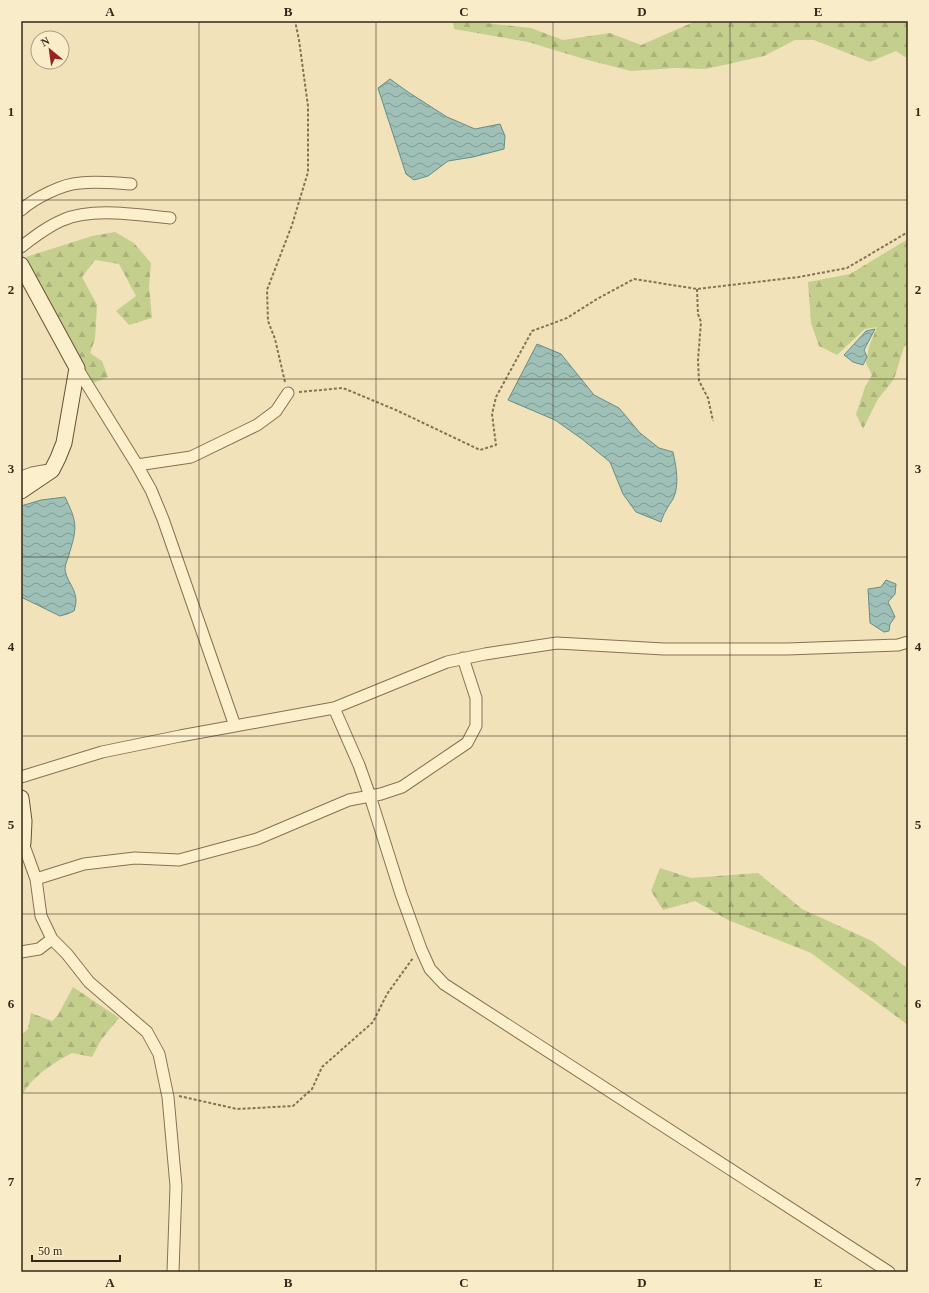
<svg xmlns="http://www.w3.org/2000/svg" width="929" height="1293" font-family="'Times New Roman',serif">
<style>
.forest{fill:url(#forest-firs)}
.water{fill:url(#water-waves);stroke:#668e85}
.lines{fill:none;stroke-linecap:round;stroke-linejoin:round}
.street-casing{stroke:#887153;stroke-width:13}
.secondary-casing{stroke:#695136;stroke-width:17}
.path{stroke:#887153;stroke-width:2;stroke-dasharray:3 2;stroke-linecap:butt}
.street{stroke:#fbefcc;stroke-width:11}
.secondary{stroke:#fbefcc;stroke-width:15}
.grid{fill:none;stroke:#352819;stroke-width:1;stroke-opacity:0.55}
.neatline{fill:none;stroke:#352819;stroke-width:1.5}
.grid-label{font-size:13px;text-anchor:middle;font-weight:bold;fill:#352819}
</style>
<defs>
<pattern id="forest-firs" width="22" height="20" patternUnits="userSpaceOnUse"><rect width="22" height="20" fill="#c5cf8d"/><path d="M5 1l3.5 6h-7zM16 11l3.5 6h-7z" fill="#aab279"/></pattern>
<pattern id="water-waves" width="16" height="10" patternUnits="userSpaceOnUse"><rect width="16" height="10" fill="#9ec0b7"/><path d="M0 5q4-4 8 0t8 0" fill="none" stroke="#829c94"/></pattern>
</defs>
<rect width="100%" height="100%" fill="#f1e2b9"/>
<!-- forest -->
<path class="forest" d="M453 21H469L531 28 563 40 610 33 641 45 696 21H908V59L896 51 870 62 814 40H795L764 56 706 69 675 68 631 71 584 59 528 42 454 29Z
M115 232 134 243 151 263 149 286 152 318 129 325 116 311 136 296 119 264 95 260 82 277 97 305 95 339 90 353 102 361 108 377 93 383 82 367 26 257 92 236Z
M908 239V343L904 347 894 379 878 399 863 429 856 414 865 387 872 375 866 363 869 346 877 327 865 329 837 355 819 346 811 323 808 282 850 274Z
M660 868 691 878 758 873 802 909 872 941 908 969V1025L811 953 728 920 695 901 663 910 651 891Z
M73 987 119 1018 101 1040 92 1057 72 1053C52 1064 32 1076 21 1097V1035L28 1029 31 1013 52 1021 58 1015Z"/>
<!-- water -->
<path class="water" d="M390 79 408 92 447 117 475 129 500 124 505 136 504 149 473 157 448 161 428 176 414 180 406 174 378 88Z
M875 329 864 350 867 357 863 365 853 362 844 355 866 331Z
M537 344 561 354 594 395 619 408 640 433 659 448 673 452C676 466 680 485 673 499 668 507 664 512 661 522L636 512 623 494 610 462 582 439 555 420 508 400Z
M65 497C76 520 78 526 70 551 69 557 65 563 65 569 67 585 81 591 74 611L67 614 60 616 21 597V506L41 500Z
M886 580 896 584 895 594 888 602 895 617 890 624 889 631 884 632 870 623 868 589 881 587Z"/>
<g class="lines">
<defs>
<path id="street" d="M21 210C35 198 62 184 80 183 97 181 114 183 131 184
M21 247C34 237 48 226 63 220 92 207 138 215 170 218
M77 368 137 465 151 490 163 519 235 726
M137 465 191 457 257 425 276 411 288 393
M21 477 32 473 49 470
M334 708 359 765 370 796 401 894 421 949 430 969 444 984 889 1272
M21 777 102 752 180 736 334 708 447 662 485 654 537 646 557 643 664 649H787L898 645 908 642
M23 843 36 879 41 916 52 939 67 954 89 982 147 1032 159 1054 168 1097 176 1186 173 1272
M36 879 84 864 135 858 179 860 257 839 349 800 381 794 402 787 467 743 476 726V698L463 658
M21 952 39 949 52 939"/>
<path id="secondary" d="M21 265 77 368 64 443 58 458 52 470 21 491
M21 798 24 821 23 843H21"/>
</defs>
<!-- street casing -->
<use href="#street" class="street-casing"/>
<!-- secondary casing -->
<use href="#secondary" class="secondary-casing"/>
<!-- path -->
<path class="path" d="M697 289 698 314 701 322 698 360 699 381 708 398 713 421
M285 382 275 339 268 321 267 290 292 225 308 172V106L299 40 295 21
M299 392 343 388 396 410 480 450 496 445 492 414 496 397 532 331 567 318 597 299 634 279 697 289 799 277 847 268 908 232
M179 1096 237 1109 293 1106 312 1089 322 1067 373 1022 387 994 413 958"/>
<!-- street -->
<use href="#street" class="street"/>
<!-- secondary -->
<use href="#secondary" class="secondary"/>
</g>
<!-- grid -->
<path class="grid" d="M199 21V1272M376 21V1272M553 21V1272M730 21V1272M21 200H908M21 379H908M21 557H908M21 736H908M21 914H908M21 1093H908"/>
<!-- border -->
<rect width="929" height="1293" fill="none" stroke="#f8ecc9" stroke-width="44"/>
<!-- north arrow -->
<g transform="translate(50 50) rotate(331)"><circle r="19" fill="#f8ecc9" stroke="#aa9e83"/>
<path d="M0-3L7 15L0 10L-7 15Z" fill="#9b221f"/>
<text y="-6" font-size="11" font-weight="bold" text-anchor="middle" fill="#352819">N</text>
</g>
<!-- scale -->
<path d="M32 1255v6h88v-6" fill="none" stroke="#352819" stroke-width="2"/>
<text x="38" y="1255" font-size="12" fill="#352819" stroke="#f8ecc9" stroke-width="3" paint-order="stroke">50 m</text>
<rect x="22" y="22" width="885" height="1249" class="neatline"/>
<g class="grid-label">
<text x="110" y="16">A</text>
<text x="288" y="16">B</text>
<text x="464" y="16">C</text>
<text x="642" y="16">D</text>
<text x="818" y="16">E</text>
<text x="11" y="116">1</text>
<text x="918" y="116">1</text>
<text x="11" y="294">2</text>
<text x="918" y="294">2</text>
<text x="11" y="473">3</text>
<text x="918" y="473">3</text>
<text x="11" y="651">4</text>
<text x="918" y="651">4</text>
<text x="11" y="829">5</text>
<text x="918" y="829">5</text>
<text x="11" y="1008">6</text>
<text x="918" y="1008">6</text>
<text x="11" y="1186">7</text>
<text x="918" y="1186">7</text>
<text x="110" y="1287">A</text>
<text x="288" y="1287">B</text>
<text x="464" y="1287">C</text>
<text x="642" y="1287">D</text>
<text x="818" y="1287">E</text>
</g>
</svg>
